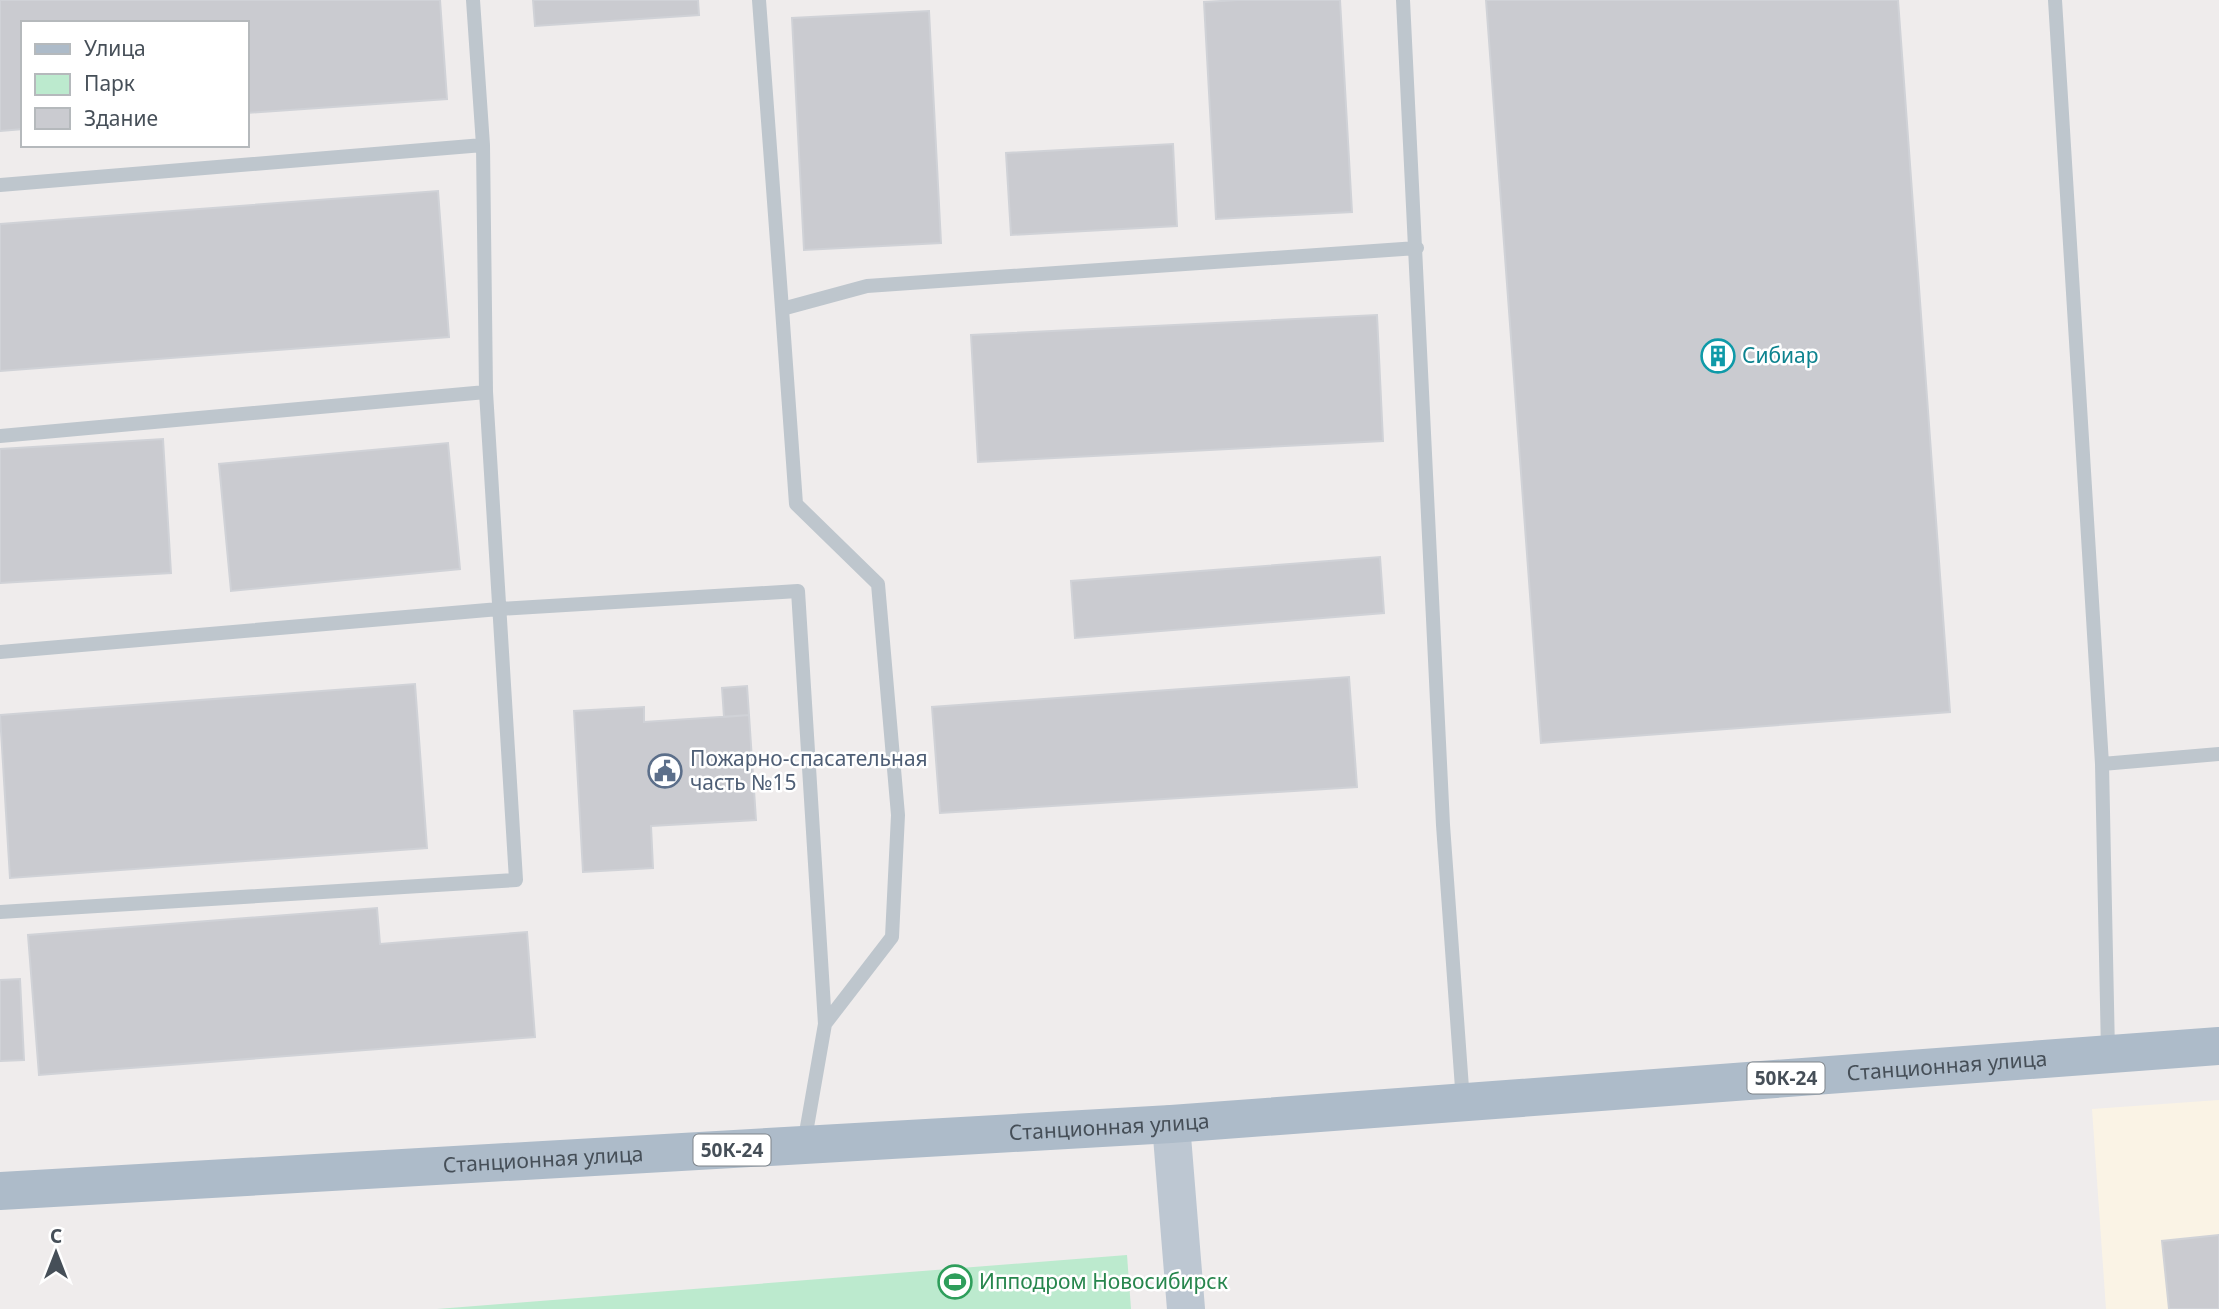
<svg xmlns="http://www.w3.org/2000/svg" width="2219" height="1309" font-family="'Noto Sans',sans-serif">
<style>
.commercial{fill:#faf3e5}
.green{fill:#bceace}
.building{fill:#cacbd0;stroke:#d0d2d7;stroke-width:2}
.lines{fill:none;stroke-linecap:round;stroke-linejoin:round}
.lane{stroke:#bec6cd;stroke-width:14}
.secondary{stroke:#bdc7d2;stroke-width:38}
.primary{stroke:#adbbc9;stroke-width:38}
.labels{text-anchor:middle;stroke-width:5;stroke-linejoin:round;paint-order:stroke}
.shield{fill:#fff;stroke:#7e848a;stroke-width:2}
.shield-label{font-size:19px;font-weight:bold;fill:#464f58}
.culture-label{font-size:21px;fill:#0d838f;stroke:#fff;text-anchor:start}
.service-label{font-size:21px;fill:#4e5e75;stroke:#fff;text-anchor:start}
.street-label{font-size:21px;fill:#464f58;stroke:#fff}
.leisure-label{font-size:21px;fill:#27864d;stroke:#fff;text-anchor:start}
</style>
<rect width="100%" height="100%" fill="#efecec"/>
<!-- commercial -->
<path class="commercial" d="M2219 1100V1309H2106L2092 1109Z"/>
<!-- green -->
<path class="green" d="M1127 1255 1131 1309H437Z"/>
<!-- building -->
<path class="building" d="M0 0H440L447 99 247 113V23H23V129L0 131Z
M533 0H698L699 15 535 26Z
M1238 0H1340L1352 212 1216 219 1204 2Z
M1486 0H1898L1950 712 1541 743Z
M929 11 941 243 804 250 792 18Z
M1173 144 1177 226 1011 235 1006 153Z
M438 191 449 337 0 371V224Z
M1377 315 1383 441 978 462 971 335Z
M163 439 171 573 0 583V449Z
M448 443 460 569 231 591 219 464Z
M1380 557 1384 613 1075 638 1071 581Z
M1349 677 1357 787 940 813 932 707Z
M415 684 427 848 10 878 0 715Z
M747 686 749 715 724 717 722 688Z
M644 707V722L749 715 756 820 651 826 653 868 583 872 574 711Z
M377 908 380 944 527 932 535 1037 39 1075 28 935Z
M20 979 24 1060 0 1061V980Z
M2219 1235V1309H2169L2162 1241Z"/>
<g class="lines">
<!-- lane -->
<path class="lane" d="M759 0 782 309
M1403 0 1443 825 1463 1102
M2055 0 2102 764 2108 1052
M0 185 483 145
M0 436 486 392
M0 652 499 609 798 591 825 1024 804 1144
M2102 764 2219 754
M0 912 516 880 486 392 483 145 473 0
M825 1024 892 937 898 815 878 584 796 504 782 309 867 286 1417 248"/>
<!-- secondary -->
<path class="secondary" d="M1171 1124 1186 1309"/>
<!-- primary -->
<path class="primary" id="s1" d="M0 1191 1171 1124 2219 1046"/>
</g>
<!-- icons -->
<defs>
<symbol id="building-ring" viewBox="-11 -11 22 22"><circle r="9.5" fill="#fff" stroke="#0f9aa8" stroke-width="1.5"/><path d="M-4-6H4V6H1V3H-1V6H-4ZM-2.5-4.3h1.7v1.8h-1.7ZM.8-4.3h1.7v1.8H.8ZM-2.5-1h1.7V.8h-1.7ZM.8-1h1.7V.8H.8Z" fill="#0f9aa8"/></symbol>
<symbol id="civic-ring" viewBox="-11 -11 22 22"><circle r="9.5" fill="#fff" stroke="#5c6f8a" stroke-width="1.5"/><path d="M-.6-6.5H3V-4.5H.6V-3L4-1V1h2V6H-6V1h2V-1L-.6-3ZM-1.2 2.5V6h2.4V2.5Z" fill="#5c6f8a"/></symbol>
<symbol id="stadium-ring" viewBox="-11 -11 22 22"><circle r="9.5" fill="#fff" stroke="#2e9e5b" stroke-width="1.5"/><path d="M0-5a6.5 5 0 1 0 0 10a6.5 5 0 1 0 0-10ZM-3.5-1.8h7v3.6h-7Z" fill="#2e9e5b"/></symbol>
</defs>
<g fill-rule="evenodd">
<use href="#building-ring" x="1699" y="337" width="38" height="38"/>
<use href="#civic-ring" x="646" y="752" width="38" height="38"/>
<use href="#stadium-ring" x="936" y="1263" width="38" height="38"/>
</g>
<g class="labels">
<!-- shield labels -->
<g class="shield">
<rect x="1747.5" y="1062.5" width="77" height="31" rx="5"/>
<rect x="693.5" y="1134.5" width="77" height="31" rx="5"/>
</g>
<g class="shield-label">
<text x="1786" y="1085">50К-24</text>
<text x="732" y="1157">50К-24</text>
</g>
<!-- culture labels -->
<g class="culture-label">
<text x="1742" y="363">Сибиар</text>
</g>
<!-- service labels -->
<g class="service-label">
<text x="690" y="766">Пожарно-спасательная<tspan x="690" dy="24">часть №15</tspan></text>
</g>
<!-- street labels -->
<g class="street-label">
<text dy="7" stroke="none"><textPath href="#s1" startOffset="1951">Станционная улица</textPath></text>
<text dy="7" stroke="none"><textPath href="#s1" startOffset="1111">Станционная улица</textPath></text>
<text dy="7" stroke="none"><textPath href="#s1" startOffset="544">Станционная улица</textPath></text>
</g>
<!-- leisure labels -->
<g class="leisure-label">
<text x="979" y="1289">Ипподром Новосибирск</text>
</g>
</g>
<!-- legend -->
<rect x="21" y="21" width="228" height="126" fill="#ffffff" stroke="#b5b9bc" stroke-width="2"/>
<rect x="35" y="44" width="35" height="10" fill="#adbbc9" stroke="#b5b9bc" stroke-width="2"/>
<text x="84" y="56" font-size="21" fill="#464f58">Улица</text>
<rect x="35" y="74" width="35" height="21" fill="#bceace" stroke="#b5b9bc" stroke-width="2"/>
<text x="84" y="91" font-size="21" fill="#464f58">Парк</text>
<rect x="35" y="108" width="35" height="21" fill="#cacbd0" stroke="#b5b9bc" stroke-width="2"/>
<text x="84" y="126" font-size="21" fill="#464f58">Здание</text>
<!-- north arrow -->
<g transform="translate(56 1253)" stroke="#ffffff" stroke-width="5" paint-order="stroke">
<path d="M0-5L12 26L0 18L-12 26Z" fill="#464f58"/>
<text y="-10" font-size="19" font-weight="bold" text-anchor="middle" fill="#464f58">С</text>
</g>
</svg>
